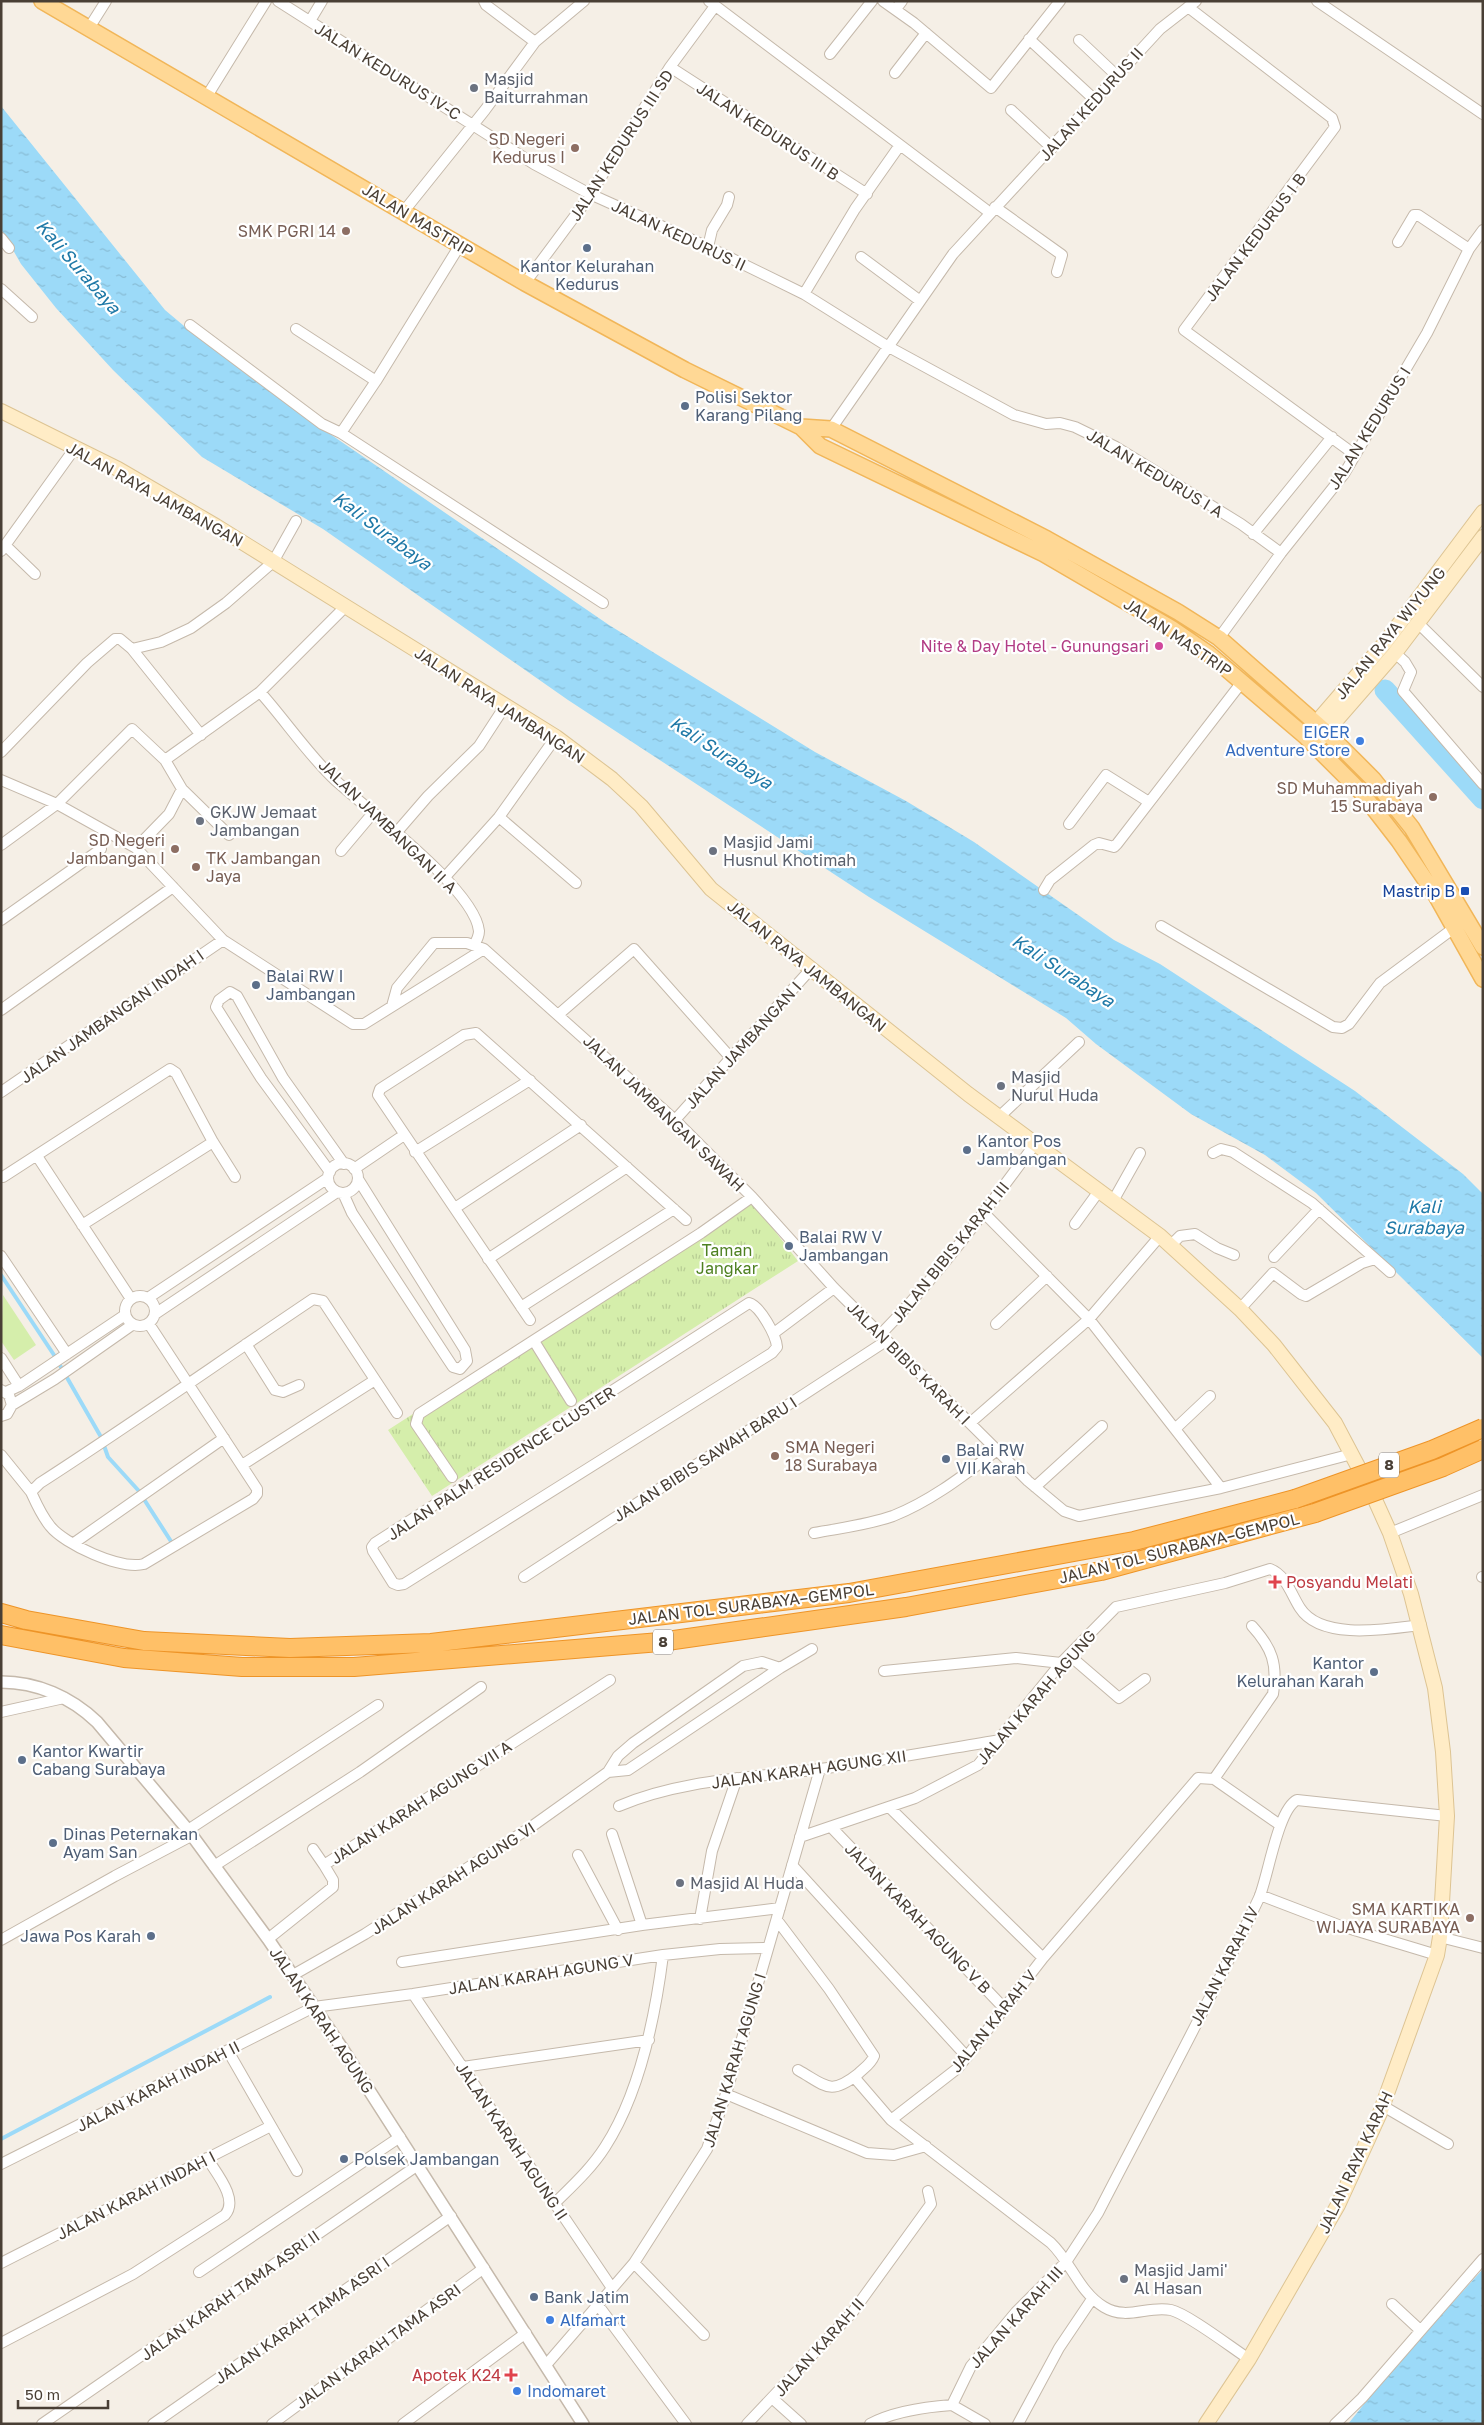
<svg xmlns="http://www.w3.org/2000/svg" width="1484" height="2425" font-family="'Golos Text',sans-serif">
<style>
.grass{fill:url(#grass-tufts)}
.garden{fill:#d5eeab}
.water{fill:url(#water-ripples)}
.lines{fill:none;stroke-linecap:round;stroke-linejoin:round}
.stream{stroke:#9cdaf8;stroke-width:4}
.river{stroke:#9cdaf8;stroke-width:21}
.minor-casing{stroke:#c5b9ab;stroke-width:12}
.tertiary-casing{stroke:#c5b9ab;stroke-width:14}
.secondary-casing{stroke:#ddc493;stroke-width:16}
.primary-casing{stroke:#f1b659;stroke-width:18}
.motorway-casing{stroke:#ee9427;stroke-width:20}
.minor{stroke:#fff;stroke-width:10}
.tertiary{stroke:#fff;stroke-width:11}
.secondary{stroke:#ffecc6;stroke-width:14}
.primary{stroke:#ffd895;stroke-width:15}
.motorway{stroke:#ffc067;stroke-width:18}
.motorway-bridge-casing{stroke:#ee9427;stroke-width:20;stroke-linecap:butt}
.motorway-bridge{stroke:#ffc067;stroke-width:18}
.worship-dot{fill:#6b7280;stroke:#fff;stroke-width:2}
.education-dot{fill:#8d6e63;stroke:#fff;stroke-width:2}
.service-dot{fill:#5c6f8a;stroke:#fff;stroke-width:2}
.hotel-dot{fill:#d1479c;stroke:#fff;stroke-width:2}
.shop-dot{fill:#3f7fe0;stroke:#fff;stroke-width:2}
.transit-dot{fill:#1a4fb4;stroke:#fff;stroke-width:2}
.health-dot{fill:#e0444e;stroke:#fff;stroke-width:2}
.labels{text-anchor:middle;stroke-width:4.5;stroke-linejoin:round;paint-order:stroke}
.shield{fill:#fff;stroke:#807972;stroke-width:1}
.shield-label{font-size:15px;font-weight:bold;fill:#493f35}
.street-label{font-size:16px;fill:#493f35;stroke:#fff}
.worship-label{font-size:16px;fill:#5b616d;stroke:#fff;text-anchor:start}
.education-label{font-size:16px;fill:#785e54;stroke:#fff;text-anchor:end}
.service-label{font-size:16px;fill:#4e5e75;stroke:#fff;text-anchor:start}
.hotel-label{font-size:16px;fill:#b23c85;stroke:#fff;text-anchor:end}
.shop-label{font-size:16px;fill:#366cbe;stroke:#fff;text-anchor:start}
.transit-label{font-size:16px;fill:#164399;stroke:#fff;text-anchor:end}
.park-label{font-size:16px;fill:#4e8121;stroke:#fff}
.health-label{font-size:16px;fill:#be3a42;stroke:#fff;text-anchor:start}
.water-label{font-size:18px;font-style:italic;fill:#1f79a7;stroke:#fff}
</style>
<defs>
<pattern id="grass-tufts" width="24" height="20" patternUnits="userSpaceOnUse" patternTransform="scale(1.25)"><rect width="24" height="20" fill="#d5eeab"/><path d="M3 7l-1-3M5 7V3M7 7l1-3M15 17l-1-3M17 17v-4M19 17l1-3" fill="none" stroke="#b8cd94"/></pattern>
<pattern id="water-ripples" width="26" height="14" patternUnits="userSpaceOnUse" patternTransform="scale(1.25)"><rect width="26" height="14" fill="#9cdaf8"/><path d="M2 4q2-2 4 0t4 0M15 11q2-2 4 0t4 0" fill="none" stroke="#88bcd5"/></pattern>
</defs>
<rect width="100%" height="100%" fill="#f5efe6"/>
<!-- grass -->
<path class="grass" d="M746 1194 798 1261 432 1496 388 1430 730 1210Z"/>
<!-- garden -->
<path class="garden" d="M3 1295 36 1345 14 1360 1 1341Z"/>
<!-- water -->
<path class="water" d="M1 106 165 310 196 336 314 423 609 625 815 752 906 801 974 842 1114 940 1160 964 1355 1091 1463 1174 1483 1194V1358L1316 1193 1265 1155 1191 1114 1096 1044 1066 1018 869 897 568 700 323 529 202 457 113 370 56 308 21 264 1 229Z
M1483 2269V2421L1481 2424H1348L1394 2367Z"/>
<g class="lines">
<!-- stream -->
<path class="stream" d="M1 1275 54 1355 101 1437 108 1457 138 1490 174 1546
M1 2139 270 1997"/>
<!-- river -->
<path class="river" d="M1385 690 1483 799"/>
<defs>
<path id="minor" d="M278 1 534 164 590 194 708 247 804 294 887 346 1014 415 1046 424 1060 423 1075 427 1116 447 1241 524 1281 553
M484 1 486 5 535 42
M709 1 989 212
M883 1 914 23 991 88 1060 1
M1317 1 1483 114
M1188 7 1332 118 1335 127 1184 330 1354 454
M896 9 902 1
M310 21 322 1
M89 28 106 1
M1029 39 1095 100
M1079 40 1116 75
M830 54 872 1
M670 67 867 194
M895 73 926 33
M207 96 266 1
M1011 110 1052 148
M995 207 1062 255 1057 272
M404 211 485 110 535 42 584 1
M1 238 9 248
M1398 242 1414 215H1418L1469 249
M460 245 376 381 341 433 603 603
M708 247 712 230 727 205 729 197
M861 257 919 300
M525 283 586 201 670 67 715 6
M1 289 32 317
M804 294 855 209 900 145
M190 325 322 424 341 433
M296 329 376 381
M831 429 953 254 1160 29 1196 1
M1253 534 1332 437
M5 545 35 574
M1 551 75 448
M1418 623 1483 687
M1219 638 1281 553 1344 474 1427 333 1469 249 1483 230
M132 649 161 642 191 628 226 603 273 562 296 521
M1395 653 1405 662 1411 672 1403 691 1483 784
M260 692C285 720 307 753 334 779 366 809 475 889 479 931 479 936 477 940 474 945
M1 752 87 663 115 639H120L132 649 201 735
M165 760 260 692 345 607
M1 780 57 804 136 848 223 940 353 1024H364L484 949
M182 789 229 835
M499 817 576 883
M1069 824 1106 775 1149 802
M396 833 428 796 479 746 505 706
M1 845 57 804 132 729 165 760 182 789 169 814 136 848
M341 851 373 813
M445 877 499 817 556 737
M1044 890 1050 880 1094 845 1099 843 1114 847 1117 844 1242 682
M1 920 101 849
M1161 926 1333 1027 1342 1028 1349 1024 1380 983 1454 928
M392 1006 397 988 434 943H467L484 949 675 1120 752 1197 834 1288 1028 1481 1064 1511 1079 1516 1221 1488 1352 1454
M1 1010 173 887
M559 1014 634 949 730 1057
M1 1092 223 940
M999 1117 1079 1042
M675 1120 810 970
M415 1152 530 1080
M1213 1153 1221 1149 1233 1152 1312 1203 1390 1272
M37 1156 131 1299
M328 1178a15 15 0 1 1 30 0a15 15 0 1 1-30 0Z
M354 1169 404 1135
M330 1172 261 1078 216 1007 219 1000 230 992 237 996 283 1078 344 1164
M3 1177 170 1069 176 1073 213 1142 235 1177
M343 1193 352 1213 447 1358 453 1367 460 1369 467 1361 465 1350 358 1179
M1113 1201 1140 1153
M455 1208 581 1125
M984 1213 1089 1319 1221 1488
M1075 1224 1099 1191
M82 1225 213 1142
M1171 1245 1180 1236 1195 1234 1217 1248 1234 1255
M1 1256 67 1354
M1274 1257 1319 1209
M488 1259 627 1167
M125 1311a15 15 0 1 1 30 0a15 15 0 1 1-30 0Z
M148 1298 328 1178
M749 1303C760 1306 776 1335 777 1347L772 1353 404 1584 398 1585 393 1583 373 1551 372 1547 375 1543Z
M521 1307 674 1209
M1240 1309 1273 1273 1301 1294 1306 1296 1362 1263 1375 1259
M155 1314 337 1192
M530 1320 378 1095 380 1089 464 1035 476 1033 686 1220
M149 1324 257 1489V1494L253 1499 144 1564C120 1570 64 1544 50 1526 41 1515 36 1503 31 1492L40 1483C133 1423 222 1360 313 1299L323 1301 397 1413
M996 1324 1047 1276
M774 1333 834 1288
M880 1335C938 1276 986 1210 1035 1144
M534 1341 571 1401
M246 1344 275 1390 283 1392 299 1385
M1 1358 19 1386
M1 1390 9 1395 12 1405 7 1414 1 1416
M6 1392 19 1386 125 1315
M12 1405 55 1379 132 1325
M970 1423 1089 1319 1160 1236
M1175 1429 1210 1396
M1 1455 31 1492
M242 1465 375 1380
M452 1477 416 1424 419 1414 701 1233 752 1197
M1035 1487 1102 1426
M814 1533C840 1528 868 1525 893 1516 931 1501 964 1475 996 1451
M1390 1533 1483 1495
M74 1543 224 1438
M524 1577 886 1341
M1482 1577H1483
M1069 1655 1119 1698 1145 1679
M884 1671 1016 1658 1061 1663
M1 1712 64 1698
M608 1772 628 1770 780 1668 812 1649
M1214 1779 1273 1694C1278 1664 1272 1648 1252 1626
M619 1806C682 1779 753 1778 820 1769 880 1761 940 1750 1000 1740
M889 1807 1043 1958
M832 1828 1004 2008
M188 1830 378 1705
M612 1834 642 1925
M800 1837 915 1798 978 1765 1061 1663 1116 1607 1225 1583 1270 1569C1286 1575 1291 1594 1300 1608 1321 1641 1388 1629 1421 1625
M313 1849 324 1865
M578 1855 618 1930
M792 1865 967 2057
M214 1866 360 1772 481 1687
M1260 1895 1341 1926 1437 1955
M700 1919 712 1851 737 1778
M777 1920 829 1989 874 2056C871 2064 864 2068 858 2074 830 2096 826 2086 798 2070
M1440 1937 1483 1948
M268 1939 333 1887V1880L324 1865 610 1680
M1 1940 115 1876 191 1836
M402 1962 642 1925 780 1908
M293 1975 365 1934 531 1827 608 1772 618 1756 633 1743 743 1666 762 1662 780 1668
M413 1994 612 2288
M228 2051 297 2171
M463 2067 649 2040
M854 2077 891 2120 1051 2243C1071 2262 1079 2292 1104 2307 1127 2321 1148 2305 1171 2310 1188 2314 1232 2348 1249 2359
M726 2094 867 2153 894 2155 926 2146
M1383 2106 1448 2144
M891 2120 958 2068 1043 1958 1198 1778 1214 1779 1280 1825
M1 2164 314 2007 413 1994 663 1955 720 1949 768 1948
M554 2204C572 2186 591 2169 605 2147 640 2093 655 2018 663 1955
M1 2263 271 2126
M634 2263 704 2335
M199 2272 400 2137
M1392 2304 1420 2330
M598 2305 686 2424
M1 2343 133 2274 225 2215C239 2199 216 2173 207 2158
M546 2365 634 2263 707 2149 726 2094 820 1769
M772 2398 801 2424
M952 2405 971 2366 1016 2312 1066 2262 1098 2213C1152 2108 1209 2004 1259 1898 1268 1877 1278 1809 1297 1800L1447 1816
M952 2405 985 2424
M42 2424 418 2165
M153 2424 451 2216
M272 2424 484 2268
M403 2424 526 2333
M747 2424 852 2313 931 2204 928 2191
M870 2424C894 2411 925 2407 952 2405
M1018 2424 1059 2348 1092 2299
M1335 2424 1362 2398 1483 2259"/>
<path id="tertiary" d="M1 1682C37 1682 71 1697 97 1722L188 1830 268 1939 342 2048 583 2424"/>
<path id="secondary" d="M1 411 118 469 216 526 556 737 612 779 641 806 711 889 968 1094 1160 1236 1240 1309 1274 1345 1335 1423 1372 1493 1390 1533 1411 1594 1435 1688 1443 1752 1447 1816 1440 1937 1437 1955 1380 2113 1338 2205 1249 2359 1206 2424
M1308 732 1384 644 1483 512
M1314 746 1395 653 1483 537"/>
<path id="primary" d="M42 1 525 283 685 370 801 427 820 446 1044 554 1171 628 1209 654 1305 736 1361 792 1399 841 1437 897 1483 979
M801 427 831 429 1047 539 1178 612 1219 638 1327 733 1373 779 1412 828 1483 947"/>
<path id="motorway" d="M1 1613 26 1620 144 1641 290 1648 431 1643 849 1593 1134 1541 1295 1499
M1 1635 124 1658 242 1667H354L660 1642 906 1607 1101 1571 1315 1513"/>
</defs>
<!-- minor casing -->
<use href="#minor" class="minor-casing"/>
<!-- tertiary casing -->
<use href="#tertiary" class="tertiary-casing"/>
<!-- secondary casing -->
<use href="#secondary" class="secondary-casing"/>
<!-- primary casing -->
<use href="#primary" class="primary-casing"/>
<!-- motorway casing -->
<use href="#motorway" class="motorway-casing"/>
<!-- minor -->
<use href="#minor" class="minor"/>
<!-- tertiary -->
<use href="#tertiary" class="tertiary"/>
<!-- secondary -->
<use href="#secondary" class="secondary"/>
<!-- primary -->
<use href="#primary" class="primary"/>
<!-- motorway -->
<use href="#motorway" class="motorway"/>
<defs>
<path id="motorway-bridge" d="M1295 1499 1432 1450 1483 1428
M1315 1513 1443 1467 1483 1449"/>
</defs>
<!-- motorway-bridge casing -->
<use href="#motorway-bridge" class="motorway-bridge-casing"/>
<!-- motorway-bridge -->
<use href="#motorway-bridge" class="motorway-bridge"/>
</g>
<!-- markers -->
<g class="worship-dot">
<circle cx="474" cy="88" r="5"/>
<circle cx="200" cy="821" r="5"/>
<circle cx="713" cy="851" r="5"/>
<circle cx="1001" cy="1086" r="5"/>
<circle cx="680" cy="1883" r="5"/>
<circle cx="1124" cy="2279" r="5"/>
</g>
<g class="education-dot">
<circle cx="575" cy="148" r="5"/>
<circle cx="346" cy="231" r="5"/>
<circle cx="1433" cy="797" r="5"/>
<circle cx="175" cy="849" r="5"/>
<circle cx="196" cy="867" r="5"/>
<circle cx="775" cy="1456" r="5"/>
<circle cx="1470" cy="1918" r="5"/>
</g>
<g class="service-dot">
<circle cx="587" cy="248" r="5"/>
<circle cx="685" cy="406" r="5"/>
<circle cx="256" cy="985" r="5"/>
<circle cx="967" cy="1150" r="5"/>
<circle cx="789" cy="1246" r="5"/>
<circle cx="946" cy="1459" r="5"/>
<circle cx="1374" cy="1672" r="5"/>
<circle cx="22" cy="1760" r="5"/>
<circle cx="53" cy="1843" r="5"/>
<circle cx="151" cy="1936" r="5"/>
<circle cx="344" cy="2159" r="5"/>
<circle cx="534" cy="2297" r="5"/>
</g>
<circle class="hotel-dot" cx="1159" cy="646" r="5"/>
<g class="shop-dot">
<circle cx="1360" cy="741" r="5"/>
<circle cx="550" cy="2320" r="5"/>
<circle cx="517" cy="2391" r="5"/>
</g>
<rect class="transit-dot" x="1460" y="886" width="10" height="10" rx="2.5"/>
<g class="health-dot">
<path d="M1272.5 1574.5h5v5h5v5h-5v5h-5v-5h-5v-5h5z"/>
<path d="M508.5 2367.5h5v5h5v5h-5v5h-5v-5h-5v-5h5z"/>
</g>
<g class="labels">
<!-- shield labels -->
<g class="shield">
<rect x="1379" y="1452.5" width="20" height="25" rx="4"/>
<rect x="653" y="1629.5" width="20" height="25" rx="4"/>
</g>
<g class="shield-label">
<text x="1389" y="1470">8</text>
<text x="663" y="1647">8</text>
</g>
<!-- street labels -->
<g class="street-label">
<text transform="translate(388 71) rotate(32)" y="6">JALAN KEDURUS IV-C</text>
<text transform="translate(1091 104) rotate(-48)" y="6">JALAN KEDURUS II</text>
<text transform="translate(768 131) rotate(33)" y="6">JALAN KEDURUS III B</text>
<text transform="translate(621 145) rotate(-57)" y="6">JALAN KEDURUS III SD</text>
<text transform="translate(418 220) rotate(31)" y="6">JALAN MASTRIP</text>
<text transform="translate(679 235) rotate(25)" y="6">JALAN KEDURUS II</text>
<text transform="translate(1255 237) rotate(-53)" y="6">JALAN KEDURUS I B</text>
<text transform="translate(1369 428) rotate(-58)" y="6">JALAN KEDURUS I</text>
<text transform="translate(1155 473) rotate(31)" y="6">JALAN KEDURUS I A</text>
<text transform="translate(155 494) rotate(29)" y="6">JALAN RAYA JAMBANGAN</text>
<text transform="translate(1390 633) rotate(-51)" y="6">JALAN RAYA WIYUNG</text>
<text transform="translate(1178 637) rotate(34)" y="6">JALAN MASTRIP</text>
<text transform="translate(500 705) rotate(33)" y="6">JALAN RAYA JAMBANGAN</text>
<text transform="translate(388 826) rotate(44)" y="6">JALAN JAMBANGAN II A</text>
<text transform="translate(807 966) rotate(39)" y="6">JALAN RAYA JAMBANGAN</text>
<text transform="translate(112 1016) rotate(-35)" y="6">JALAN JAMBANGAN INDAH I</text>
<text transform="translate(743 1045) rotate(-48)" y="6">JALAN JAMBANGAN I</text>
<text transform="translate(664 1113) rotate(44)" y="6">JALAN JAMBANGAN SAWAH</text>
<text transform="translate(950 1252) rotate(-51)" y="6">JALAN BIBIS KARAH III</text>
<text transform="translate(909 1363) rotate(45)" y="6">JALAN BIBIS KARAH I</text>
<text transform="translate(705 1459) rotate(-33)" y="6">JALAN BIBIS SAWAH BARU I</text>
<text transform="translate(501 1463) rotate(-33)" y="6">JALAN PALM RESIDENCE CLUSTER</text>
<text transform="translate(1179 1548) rotate(-14)" y="6">JALAN TOL SURABAYA–GEMPOL</text>
<text transform="translate(751 1604) rotate(-7)" y="6">JALAN TOL SURABAYA–GEMPOL</text>
<text transform="translate(1036 1697) rotate(-49)" y="6">JALAN KARAH AGUNG</text>
<text transform="translate(809 1769) rotate(-8)" y="6">JALAN KARAH AGUNG XII</text>
<text transform="translate(421 1802) rotate(-33)" y="6">JALAN KARAH AGUNG VII A</text>
<text transform="translate(453 1878) rotate(-33)" y="6">JALAN KARAH AGUNG VI</text>
<text transform="translate(918 1918) rotate(46)" y="6">JALAN KARAH AGUNG V B</text>
<text transform="translate(1224 1966) rotate(-63)" y="6">JALAN KARAH IV</text>
<text transform="translate(541 1974) rotate(-9)" y="6">JALAN KARAH AGUNG V</text>
<text transform="translate(322 2020) rotate(56)" y="6">JALAN KARAH AGUNG</text>
<text transform="translate(993 2021) rotate(-51)" y="6">JALAN KARAH V</text>
<text transform="translate(734 2060) rotate(-73)" y="6">JALAN KARAH AGUNG I</text>
<text transform="translate(158 2086) rotate(-27)" y="6">JALAN KARAH INDAH II</text>
<text transform="translate(512 2141) rotate(56)" y="6">JALAN KARAH AGUNG II</text>
<text transform="translate(1355 2162) rotate(-65)" y="6">JALAN RAYA KARAH</text>
<text transform="translate(136 2195) rotate(-27)" y="6">JALAN KARAH INDAH I</text>
<text transform="translate(230 2295) rotate(-35)" y="6">JALAN KARAH TAMA ASRI II</text>
<text transform="translate(1016 2317) rotate(-48)" y="6">JALAN KARAH III</text>
<text transform="translate(302 2320) rotate(-35)" y="6">JALAN KARAH TAMA ASRI I</text>
<text transform="translate(378 2346) rotate(-36)" y="6">JALAN KARAH TAMA ASRI</text>
<text transform="translate(819 2347) rotate(-48)" y="6">JALAN KARAH II</text>
</g>
<!-- worship labels -->
<g class="worship-label">
<text x="484" y="85">Masjid<tspan x="484" dy="18">Baiturrahman</tspan></text>
<text x="210" y="818">GKJW Jemaat<tspan x="210" dy="18">Jambangan</tspan></text>
<text x="723" y="848">Masjid Jami<tspan x="723" dy="18">Husnul Khotimah</tspan></text>
<text x="1011" y="1083">Masjid<tspan x="1011" dy="18">Nurul Huda</tspan></text>
<text x="690" y="1889">Masjid Al Huda</text>
<text x="1134" y="2276">Masjid Jami'<tspan x="1134" dy="18">Al Hasan</tspan></text>
</g>
<!-- education labels -->
<g class="education-label">
<text x="565" y="145">SD Negeri<tspan x="565" dy="18">Kedurus I</tspan></text>
<text x="336" y="237">SMK PGRI 14</text>
<text x="1423" y="794">SD Muhammadiyah<tspan x="1423" dy="18">15 Surabaya</tspan></text>
<text x="165" y="846">SD Negeri<tspan x="165" dy="18">Jambangan I</tspan></text>
<text x="206" y="864" text-anchor="start">TK Jambangan<tspan x="206" dy="18">Jaya</tspan></text>
<text x="785" y="1453" text-anchor="start">SMA Negeri<tspan x="785" dy="18">18 Surabaya</tspan></text>
<text x="1460" y="1915">SMA KARTIKA<tspan x="1460" dy="18">WIJAYA SURABAYA</tspan></text>
</g>
<!-- service labels -->
<g class="service-label">
<text x="587" y="272" text-anchor="middle">Kantor Kelurahan<tspan x="587" dy="18">Kedurus</tspan></text>
<text x="695" y="403">Polisi Sektor<tspan x="695" dy="18">Karang Pilang</tspan></text>
<text x="266" y="982">Balai RW I<tspan x="266" dy="18">Jambangan</tspan></text>
<text x="977" y="1147">Kantor Pos<tspan x="977" dy="18">Jambangan</tspan></text>
<text x="799" y="1243">Balai RW V<tspan x="799" dy="18">Jambangan</tspan></text>
<text x="956" y="1456">Balai RW<tspan x="956" dy="18">VII Karah</tspan></text>
<text x="1364" y="1669" text-anchor="end">Kantor<tspan x="1364" dy="18">Kelurahan Karah</tspan></text>
<text x="32" y="1757">Kantor Kwartir<tspan x="32" dy="18">Cabang Surabaya</tspan></text>
<text x="63" y="1840">Dinas Peternakan<tspan x="63" dy="18">Ayam San</tspan></text>
<text x="141" y="1942" text-anchor="end">Jawa Pos Karah</text>
<text x="354" y="2165">Polsek Jambangan</text>
<text x="544" y="2303">Bank Jatim</text>
</g>
<!-- hotel labels -->
<g class="hotel-label">
<text x="1149" y="652">Nite &amp; Day Hotel - Gunungsari</text>
</g>
<!-- shop labels -->
<g class="shop-label">
<text x="1350" y="738" text-anchor="end">EIGER<tspan x="1350" dy="18">Adventure Store</tspan></text>
<text x="560" y="2326">Alfamart</text>
<text x="527" y="2397">Indomaret</text>
</g>
<!-- transit labels -->
<g class="transit-label">
<text x="1455" y="897">Mastrip B</text>
</g>
<!-- park labels -->
<g class="park-label">
<text x="727" y="1256">Taman<tspan x="727" dy="18">Jangkar</tspan></text>
</g>
<!-- health labels -->
<g class="health-label">
<text x="1286" y="1588">Posyandu Melati</text>
<text x="501" y="2381" text-anchor="end">Apotek K24</text>
</g>
<!-- water labels -->
<g class="water-label">
<text transform="translate(78 267) rotate(49)" y="6">Kali Surabaya</text>
<text transform="translate(382 531) rotate(37)" y="6">Kali Surabaya</text>
<text transform="translate(721 753) rotate(33)" y="6">Kali Surabaya</text>
<text transform="translate(1063 971) rotate(33)" y="6">Kali Surabaya</text>
<text x="1424" y="1213">Kali<tspan x="1424" dy="21">Surabaya</tspan></text>
</g>
</g>
<!-- border -->
<rect width="1484" height="2425" fill="none" stroke="#493f35" stroke-width="5"/>
<!-- scale -->
<path d="M18 2400v8h90v-8" fill="none" stroke="#493f35" stroke-width="2.5"/>
<text x="25" y="2400" font-size="15" fill="#493f35" stroke="#ffffff" stroke-width="4" paint-order="stroke">50 m</text>
</svg>
